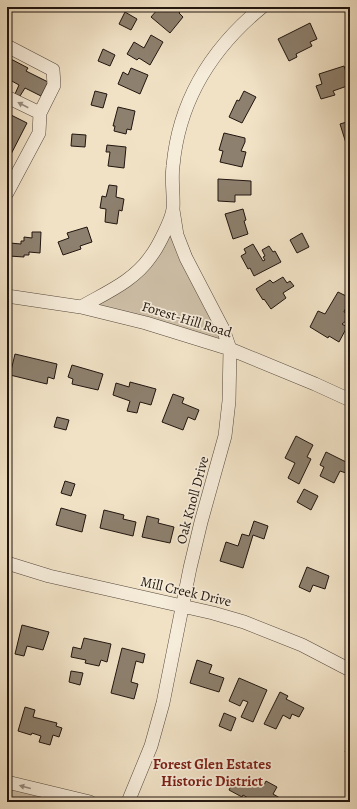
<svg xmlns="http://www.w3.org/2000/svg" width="357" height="809" font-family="Alegreya,serif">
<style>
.green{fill:#cdbfa7;stroke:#766a5b}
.building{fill:#8d806e;stroke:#20150f}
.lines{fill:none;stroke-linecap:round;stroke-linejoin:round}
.minor-casing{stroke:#54483d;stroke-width:14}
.minor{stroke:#f6ecda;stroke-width:13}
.oneway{fill:#968b7f}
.labels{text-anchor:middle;stroke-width:3.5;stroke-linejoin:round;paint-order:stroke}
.street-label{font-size:14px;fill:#20150f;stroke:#f6ecda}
.neighbourhood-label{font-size:15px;font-weight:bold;fill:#7a1f14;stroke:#f6ecda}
</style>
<rect width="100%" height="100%" fill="#f1e2c6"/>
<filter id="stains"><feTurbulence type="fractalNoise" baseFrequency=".005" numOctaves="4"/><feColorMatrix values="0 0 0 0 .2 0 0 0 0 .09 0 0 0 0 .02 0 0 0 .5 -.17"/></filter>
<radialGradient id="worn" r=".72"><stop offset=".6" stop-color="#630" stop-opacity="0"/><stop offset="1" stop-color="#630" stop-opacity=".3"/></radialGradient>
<!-- green -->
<path class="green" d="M173 210 230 349 81 307 131 278Z
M7 782 90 802H7Z"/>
<!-- building -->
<path class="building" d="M170 7H184L179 13 183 17 170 33 151 17 158 9 160 10 162 8 167 12Z
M125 12 137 19 131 30 119 24Z
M310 23 317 39 310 42 312 46 296 54 297 57 289 61 278 39Z
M151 35 163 42 150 65 139 58 137 60 127 54 134 42 144 48Z
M103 49 115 55 110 66 98 61Z
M7 57 28 68 26 71 48 82 41 96 25 88 20 96 15 94 19 85 10 80 7 86Z
M344 66 350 85 333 91 335 95 321 99 316 86 322 84 319 74Z
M131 68 148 75 140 94 118 84 123 72 128 75Z
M95 91 107 94 103 108 91 105Z
M244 91 256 97 242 123 229 117 237 100 239 101Z
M118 107 135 111 131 130 127 129 126 134 114 131 115 126H113Z
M7 113 27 123 7 162Z
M350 121V156L340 124Z
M224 133 245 138V142L241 151 246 152 242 167 220 162 223 151 219 150Z
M72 134 86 135 85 147 71 146Z
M107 145 126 147 124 168 108 166 110 152H106Z
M218 179 251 181V195H235V202L218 201Z
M109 185 117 186 116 197 124 199 122 211 119 210 117 224 105 222 106 209 100 208 102 196 106 197Z
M243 209 246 220 244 221 248 234 233 239 225 214Z
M87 227 92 242 80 246 81 249 63 255 58 242 69 238 67 233Z
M32 232H41L40 253 29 252V255H24V257L9 256 10 243 21 244V241H24V237L32 238Z
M302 233 309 247 297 253 290 240Z
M253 244 263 261 265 260 263 257 265 256 262 250 269 246 273 252 275 251 281 262 254 276 250 268 248 269 241 256 246 253 244 249Z
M283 277 287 283 290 281 294 286 283 293 286 298 271 309 264 299 263 300 256 289 270 280 273 283Z
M338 292 350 298 344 312 346 313 347 318 346 321 342 324 347 327 339 342 329 336 328 338 310 327 318 311 325 314Z
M15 354 57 364 54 379 48 377 47 384 10 375Z
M72 365 103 374 98 390 72 384 73 379 68 377Z
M130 382 156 389 151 405 140 402 137 413 127 411 130 401 113 395 116 383 129 387Z
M173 394 184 398 182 403 199 410 195 420 188 417 183 430 162 422Z
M57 417 69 420 66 430 54 427Z
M296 436 313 445 307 457 311 459 299 484 288 478 295 463 285 458Z
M326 452 350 464 346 473 340 471 334 483 320 476 324 467 320 465Z
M65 481 75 484 71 496 61 493Z
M304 489 318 496 311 510 297 502Z
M61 508 86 515 82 532 56 525Z
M104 510 124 515 123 519 136 522 133 536 100 528Z
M147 516 159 519 158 523 174 527 170 543 142 537Z
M254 521 268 526 264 539 253 535 243 568 220 561 226 542 238 546 242 534 249 536Z
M307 567 329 576 325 589 313 585 310 592 299 587Z
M22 625 49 632 43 650 27 646 24 656 15 654Z
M84 638 111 644 107 662 101 660 99 666 85 663 86 660 71 657 73 647 81 649Z
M122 648 145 654 143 663 136 661 131 682 138 684 134 699 111 693Z
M197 660 212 665 209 673 224 678 219 692 190 683Z
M71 671 83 673 80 685 69 682Z
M239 678 267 690 253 722 241 717 248 702 243 700 240 706 229 701Z
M280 692 288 696 286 699 304 708 299 717 292 714 290 719 283 715 276 729 264 724Z
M25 707 35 710 33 717 57 723 56 726 62 728 59 737 53 735 50 745 39 742 41 736 32 733 31 735 18 731Z
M224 713 236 718 231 731 219 726Z
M350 742V755L345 752Z
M235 778 249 785 251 781 263 787 266 781 277 787 273 794 285 801 284 802H255L243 795 242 797 229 790Z"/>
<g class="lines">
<defs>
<path id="minor" d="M7 46 53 70 54 85 40 113 39 133 7 193
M7 97 40 113
M7 296 81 307 146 323 230 349 315 384 350 400
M81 307C107 292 134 281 151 256 158 247 172 219 173 209 174 195 171 180 173 166 179 100 212 48 262 7
M7 563 49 576 213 613 244 622 302 645 350 670
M7 782 90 802
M128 802 151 746 163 703 190 568 201 522 225 436 229 401 230 349 223 329 186 258 177 235 173 210"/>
</defs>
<!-- minor casing -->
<use href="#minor" class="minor-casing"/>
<!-- minor -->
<use href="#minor" class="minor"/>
</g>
<!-- one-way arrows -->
<defs><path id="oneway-solid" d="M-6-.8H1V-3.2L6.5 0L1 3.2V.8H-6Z"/></defs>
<g class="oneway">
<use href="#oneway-solid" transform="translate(23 105) rotate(-153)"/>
<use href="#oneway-solid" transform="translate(25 787) rotate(-165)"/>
</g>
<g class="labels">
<!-- street labels -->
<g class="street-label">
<text transform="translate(187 319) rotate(17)" y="5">Forest-Hill Road</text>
<text transform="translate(192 500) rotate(-75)" y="5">Oak Knoll Drive</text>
<text transform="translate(186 591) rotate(13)" y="5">Mill Creek Drive</text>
</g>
<!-- neighbourhood labels -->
<g class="neighbourhood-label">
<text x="212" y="769">Forest Glen Estates<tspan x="212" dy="17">Historic District</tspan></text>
</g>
</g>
<!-- margin -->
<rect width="357" height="809" fill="none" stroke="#f1e2c6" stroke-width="24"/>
<rect x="8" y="8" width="341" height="793" fill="none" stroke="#20150f" stroke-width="2"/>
<rect x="12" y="12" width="333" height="785" fill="none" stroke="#20150f"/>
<rect width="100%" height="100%" filter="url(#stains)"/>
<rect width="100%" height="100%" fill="url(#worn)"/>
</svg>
